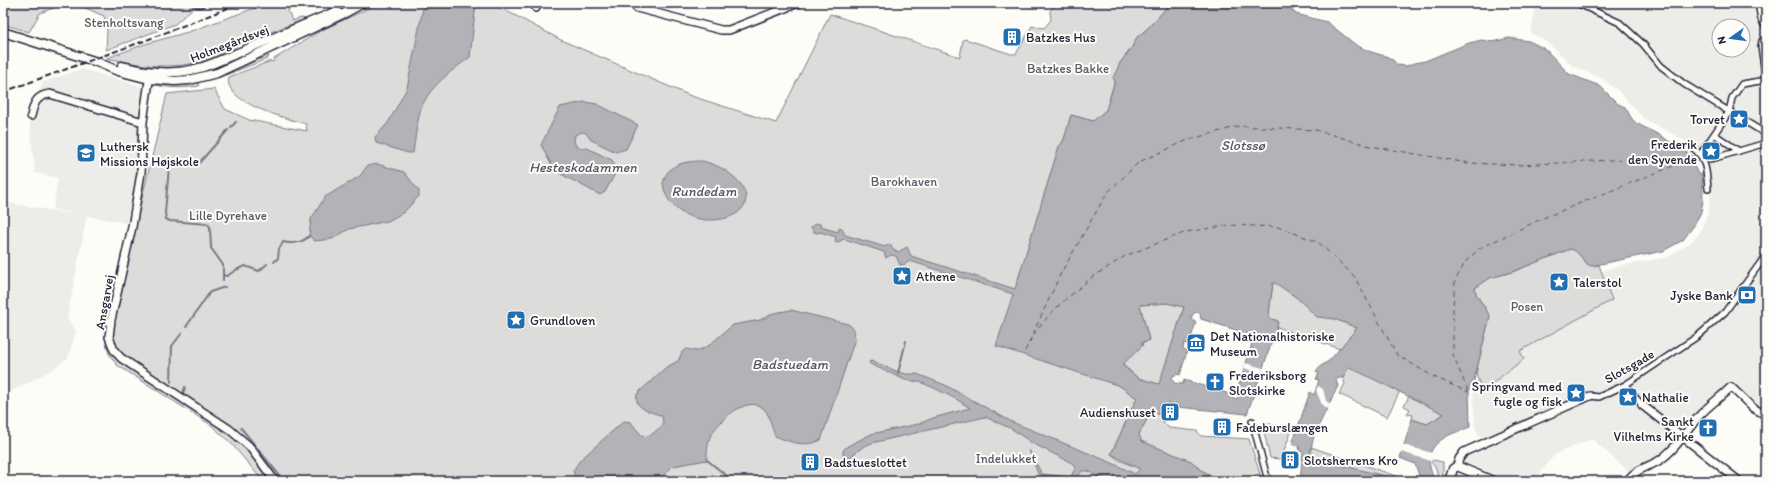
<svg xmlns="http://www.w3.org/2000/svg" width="1769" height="484" font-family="Itim,sans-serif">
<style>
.built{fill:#ecece9;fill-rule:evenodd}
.green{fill:#dddcdb;stroke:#807f8b}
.water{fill:#b2b2b7;stroke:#787885;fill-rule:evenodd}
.pier{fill:#fdfcf7}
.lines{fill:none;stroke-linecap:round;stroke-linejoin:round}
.stream{stroke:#787885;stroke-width:2}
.ferry{stroke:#545466;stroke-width:1;stroke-dasharray:5 4;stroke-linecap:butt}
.pedestrian-tunnel{stroke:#d1d0d1;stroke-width:5;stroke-dasharray:5 2.5;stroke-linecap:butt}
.pedestrian-casing{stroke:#22223b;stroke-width:8}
.minor-casing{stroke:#22223b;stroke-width:10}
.tertiary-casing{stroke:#22223b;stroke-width:11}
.pedestrian{stroke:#fdfcf7;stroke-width:5}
.minor{stroke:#fdfcf7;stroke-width:7}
.tertiary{stroke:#fdfcf7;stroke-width:8}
.rail{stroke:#22223b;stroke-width:2;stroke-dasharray:6 3;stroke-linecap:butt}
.labels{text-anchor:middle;stroke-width:4;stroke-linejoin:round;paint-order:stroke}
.park-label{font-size:13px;fill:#5a5a6b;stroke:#fdfcf7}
.poi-label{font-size:13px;fill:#22223b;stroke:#fdfcf7;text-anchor:start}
.street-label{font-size:13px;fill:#22223b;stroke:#fdfcf7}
.water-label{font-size:14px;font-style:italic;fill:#545466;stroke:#fdfcf7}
</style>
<rect width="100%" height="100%" fill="#fdfcf7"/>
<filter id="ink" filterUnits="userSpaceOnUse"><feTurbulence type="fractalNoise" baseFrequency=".025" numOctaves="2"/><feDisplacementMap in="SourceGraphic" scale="8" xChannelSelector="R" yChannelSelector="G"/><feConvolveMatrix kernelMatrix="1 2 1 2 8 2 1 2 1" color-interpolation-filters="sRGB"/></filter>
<g filter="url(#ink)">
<!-- built -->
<path class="built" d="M1536 3H1766V406L1753 402 1730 383 1698 413 1659 456 1628 471 1592 439 1555 454 1534 481H1508L1462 461 1483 437 1478 434 1475 427 1473 387 1479 383 1485 389 1519 351 1601 272 1610 268 1668 257 1687 245 1700 233 1709 210 1711 191 1708 167 1693 145 1643 118 1618 90 1599 77 1573 66 1548 43 1531 33ZM1719 26H1743V50H1719Z
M82 69 144 87 137 176 126 223 87 216 67 318 76 331 68 358 53 369 3 396V202L79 215 53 209 58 178 35 173 29 117 43 82Z
M1455 473 1480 481H1454Z"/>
<!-- green -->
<path class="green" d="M3 3H67L40 13 29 32 3 24Z
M74 3H191L193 8 175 24 106 50 107 31 104 16Z
M269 3H297L288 10 292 21 301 18 306 19 246 41H241C238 47 229 51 223 53 185 72 147 67 107 58L145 44 188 32Z
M380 3H492L561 40 691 96 776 123 830 14 960 57 963 40 965 39 1011 54H1016L1032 26 1044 28 1051 20 1050 11 1055 3H1171L1147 29 1137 37 1132 47 1120 63 1106 110 1093 121 1071 115C1068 123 1065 143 1059 147L1015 290 1120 386 1137 398 1111 454 1119 460 1140 469 1134 481H263L230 442 211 425 117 365 109 354 105 339C121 302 127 263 136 224 146 180 157 137 167 94L214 89 225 109 249 120 307 131 306 124C289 119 222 103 229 77L271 61 272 62 274 61V59L320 31Z
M269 56V57L267 59 226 75C236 62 256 62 269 56Z
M198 81 199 86C183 88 168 89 153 84Z
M1570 249C1583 250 1581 269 1599 265L1612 300 1520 351 1524 359 1485 389 1479 383 1476 373 1490 316 1476 294 1475 288 1490 278 1512 272Z
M1275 282 1296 297 1319 316 1335 319 1357 328 1340 349 1277 327 1278 321 1269 318V314L1273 283Z
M1167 303 1184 307 1159 385 1138 378 1122 364 1142 345 1141 344 1149 340 1140 305Z
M1349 366 1400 391 1387 417 1339 394 1345 384 1343 378Z
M1409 396 1445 414 1427 424 1412 419 1413 415 1407 414 1410 409 1404 406Z
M1151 412 1164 416 1163 422 1169 428 1197 431 1201 436 1249 439 1260 474 1237 481H1222L1203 471 1190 461 1141 441 1139 434Z
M1265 422 1291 432 1281 459 1270 458 1262 423Z
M1311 447 1396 476 1389 477 1317 461 1311 456Z
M1433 460 1443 462V481H1439L1436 468 1431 462Z"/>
<!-- water -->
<path class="water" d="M424 3H476L470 57C450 72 424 90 419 116 416 128 415 141 413 153H408L376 143 375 137 388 123 407 88Z
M1171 3H1284L1296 14 1327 22 1356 45 1368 51 1388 57 1393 60 1397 65 1407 66 1414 63 1425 61 1469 43 1482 40 1493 42 1509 38 1529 41 1545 49 1569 74 1600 86 1618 104 1625 107 1632 119 1636 123 1661 136 1692 156 1689 159 1699 174H1702L1703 200 1701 212 1695 224 1683 240 1663 251 1591 266C1582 263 1580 250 1570 249L1512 272 1490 278 1475 288 1476 294 1490 316 1474 380 1469 387 1470 427C1455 433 1432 438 1429 459 1429 465 1432 474 1434 481H1421L1415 464 1400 458 1412 419 1427 424 1444 414 1349 367 1343 378H1339L1336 380 1338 386 1318 427 1313 431 1314 436 1310 452 1312 458 1389 477 1396 476 1412 481H1300L1303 452 1300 451 1299 446 1292 444 1310 392 1314 395 1319 380 1316 379 1319 373 1316 372 1318 368 1330 360 1357 328 1335 319 1317 317 1296 297 1275 283H1273L1269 314V318L1278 321 1277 327 1247 414 1178 407 1168 403 1164 416 1151 412 1139 434 1141 441 1191 461 1203 471 1222 481H1108L1088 471H1082L1078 476 1079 481C1071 481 1065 479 1057 477 1050 476 1045 477 1038 474L1029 450 1042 474 1071 477 1076 466 1070 462 1032 443 1012 429 985 417 872 443 864 446 845 461 843 459V451L846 447 871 434 918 424 933 418 970 408 956 399 934 388 920 382 905 380 870 364 869 362 871 361 896 371 906 374H917L945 385 1012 422 1110 462 1135 474 1140 469 1111 454 1137 398 1120 386 996 346 1013 294 910 261 905 264 900 265 896 256 891 255 886 258 884 252 844 239 838 242 835 241 836 237 820 232 817 233 814 232 811 227 817 223 820 224 821 227 838 232 839 228 842 229 845 235 885 247 890 244 893 250 898 252 907 247 911 256 1015 289 1059 146C1065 143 1068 123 1071 115L1093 121 1106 110 1115 81 1113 78 1120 63 1132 47 1137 37 1147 29ZM1167 303 1184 307 1159 384 1138 378 1122 365 1143 345 1141 344 1144 341 1145 343 1149 340 1140 305ZM1196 312 1200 313 1201 319 1252 335 1255 331 1259 334 1256 338 1253 337 1251 347 1236 394 1238 396V398L1235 399H1233V395L1184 380 1183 384 1174 383 1172 379 1173 376 1177 374 1180 375 1187 351 1183 349 1184 343 1189 344 1196 322 1193 321 1191 318 1193 314Z
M584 102 597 104 638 125 626 149 616 152 591 140 586 133 582 132 575 135 574 142 577 147 587 148 612 160 617 170 605 192 600 195 559 173 553 168 541 145 560 107Z
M702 161C716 164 729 171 739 182 773 224 671 240 663 184 666 164 685 161 702 161Z
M377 164 404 172 419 191V196L404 212 388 221 349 229 332 239 315 241 309 236 311 219 325 197 360 176 367 166Z
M791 310 848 324 854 329 855 339 821 440C806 448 789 442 775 436 772 429 770 416 765 410 749 392 716 422 710 438 707 445 707 453 707 460L673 466 658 481H576L573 471 580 460 624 421 631 422C645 442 647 440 663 424L662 416C650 411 634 410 637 394L665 368 678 361 682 352 686 349 697 351 708 346 733 325 760 320 774 313Z
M1260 474 1262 481H1237Z"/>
<!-- pier -->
<path class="pier" d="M1245 363 1263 368 1262 374 1244 368Z
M1318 386 1323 389 1326 401 1330 404 1327 409 1322 405 1316 390Z
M1403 445 1432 453 1429 462 1428 460 1401 452Z"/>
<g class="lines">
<!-- stream -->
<path class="stream" d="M231 127 236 122
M274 262 278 258 279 249 283 242C291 244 303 243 309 236
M223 275 227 276 236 270 245 266 259 271 267 264
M223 280V265L211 248 210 227 208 224 170 221 166 219 165 213 169 167 199 163 228 130
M186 327 210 292 225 287
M898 373 906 341
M171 382 172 346 182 333
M183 394 185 387
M241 428 284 481
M707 460 727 476
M1038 480 1047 481
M845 481V477"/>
<!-- ferry -->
<path class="ferry" d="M1029 343 1037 329 1057 307 1091 278 1125 256 1186 232 1230 225 1278 227 1318 242 1354 276 1397 355 1432 376 1468 392
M1025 351 1061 273 1107 193 1139 162 1188 140 1239 126 1316 130 1370 146 1468 163 1519 165 1667 157 1689 159
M1468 391 1453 355V307L1455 281 1466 261 1480 248 1541 219 1688 160"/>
<!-- pedestrian-tunnel -->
<path class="pedestrian-tunnel" d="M1223 418H1224"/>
<defs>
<path id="pedestrian" d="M1577 3 1620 23 1643 44 1661 66 1684 84 1766 134
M1762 41 1761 47 1766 80
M1714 134 1739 151
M1691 147C1706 155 1707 174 1708 189
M1702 160V152L1729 112 1732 98 1742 84 1766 80
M1702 160 1715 158 1766 143
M1625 385 1642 405
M1590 396 1599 397 1625 385 1698 336 1725 312 1766 255
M1252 421 1268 481"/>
<path id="minor" d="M197 3H201
M631 3 637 8 721 30H729L798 3
M1759 3 1762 19 1766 26
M536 8 538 3
M150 74 143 122 141 173 132 227 111 320 109 337 114 350 121 358 229 429 249 446 275 481
M31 116C34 103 36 96 50 94L143 122
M1642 405 1739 481
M1457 466 1459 459 1464 452 1590 396
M1627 481C1635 469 1649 467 1660 460 1676 449 1687 430 1699 416 1709 405 1721 397 1731 387L1753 408 1766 415"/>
<path id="tertiary" d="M3 32 97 62 118 71 149 79 175 81 189 80 217 73 345 13 363 3
M122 66C153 74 183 76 214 63L337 11
M1449 481 1453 469 1457 466 1493 481"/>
</defs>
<!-- pedestrian casing -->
<use href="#pedestrian" class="pedestrian-casing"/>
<!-- minor casing -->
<use href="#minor" class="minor-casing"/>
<!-- tertiary casing -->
<use href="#tertiary" class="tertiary-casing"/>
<!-- pedestrian -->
<use href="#pedestrian" class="pedestrian"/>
<!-- minor -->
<use href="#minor" class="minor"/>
<!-- tertiary -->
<use href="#tertiary" class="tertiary"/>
<!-- rail -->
<path class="rail" d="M3 92 144 41 241 3"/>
</g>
</g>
<!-- icons -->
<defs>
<symbol id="building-square" viewBox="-11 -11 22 22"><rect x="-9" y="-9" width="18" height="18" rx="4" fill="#1f6fb2" stroke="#fdfcf7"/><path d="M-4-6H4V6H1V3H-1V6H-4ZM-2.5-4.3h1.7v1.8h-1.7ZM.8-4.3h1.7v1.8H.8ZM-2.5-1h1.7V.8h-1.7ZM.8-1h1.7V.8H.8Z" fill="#fff"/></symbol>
<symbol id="sight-square" viewBox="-11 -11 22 22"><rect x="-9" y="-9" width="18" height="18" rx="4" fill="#1f6fb2" stroke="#fdfcf7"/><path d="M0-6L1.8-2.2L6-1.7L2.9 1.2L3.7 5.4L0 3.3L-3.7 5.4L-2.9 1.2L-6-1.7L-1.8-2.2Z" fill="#fff"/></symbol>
<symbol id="university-square" viewBox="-11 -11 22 22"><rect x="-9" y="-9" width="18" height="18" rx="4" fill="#1f6fb2" stroke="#fdfcf7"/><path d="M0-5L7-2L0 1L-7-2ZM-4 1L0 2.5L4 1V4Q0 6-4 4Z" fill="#fff"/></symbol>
<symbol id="bank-square" viewBox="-11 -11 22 22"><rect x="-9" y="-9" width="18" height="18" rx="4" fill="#1f6fb2" stroke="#fdfcf7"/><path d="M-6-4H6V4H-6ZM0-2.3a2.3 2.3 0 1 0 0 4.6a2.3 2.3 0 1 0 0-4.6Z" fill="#fff"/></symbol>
<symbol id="museum-square" viewBox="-11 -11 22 22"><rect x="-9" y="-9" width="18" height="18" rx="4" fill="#1f6fb2" stroke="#fdfcf7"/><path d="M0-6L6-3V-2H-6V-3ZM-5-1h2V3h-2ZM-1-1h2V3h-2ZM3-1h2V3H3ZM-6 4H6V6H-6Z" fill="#fff"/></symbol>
<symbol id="church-square" viewBox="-11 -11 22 22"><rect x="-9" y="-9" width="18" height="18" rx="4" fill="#1f6fb2" stroke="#fdfcf7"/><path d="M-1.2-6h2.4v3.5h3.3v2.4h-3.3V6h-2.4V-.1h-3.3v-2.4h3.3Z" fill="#fff"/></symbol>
</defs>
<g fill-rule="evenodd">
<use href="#building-square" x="1001" y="26" width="22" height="22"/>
<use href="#sight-square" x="1728" y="108" width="22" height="22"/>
<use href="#sight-square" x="1700" y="140" width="22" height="22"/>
<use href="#university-square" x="75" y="142" width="22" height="22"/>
<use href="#sight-square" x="891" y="265" width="22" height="22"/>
<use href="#sight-square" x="1548" y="271" width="22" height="22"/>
<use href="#bank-square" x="1736" y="284" width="22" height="22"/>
<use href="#sight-square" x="505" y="309" width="22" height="22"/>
<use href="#museum-square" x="1185" y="332" width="22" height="22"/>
<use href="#church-square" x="1204" y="371" width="22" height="22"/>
<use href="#sight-square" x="1565" y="382" width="22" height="22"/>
<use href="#sight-square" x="1617" y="386" width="22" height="22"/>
<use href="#building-square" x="1159" y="401" width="22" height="22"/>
<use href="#building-square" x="1211" y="416" width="22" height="22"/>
<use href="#church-square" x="1697" y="417" width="22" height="22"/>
<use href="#building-square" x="1279" y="449" width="22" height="22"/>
<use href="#building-square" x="799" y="451" width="22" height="22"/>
</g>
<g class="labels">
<!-- park labels -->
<g class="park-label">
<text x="124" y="27">Stenholtsvang</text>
<text x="1068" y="73">Batzkes Bakke</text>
<text x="904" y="186">Barokhaven</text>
<text x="228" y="220">Lille Dyrehave</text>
<text x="1527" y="311">Posen</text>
<text x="1006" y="463">Indelukket</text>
</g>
<!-- poi labels -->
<g class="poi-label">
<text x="1026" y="42">Batzkes Hus</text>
<text x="1725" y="124" text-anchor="end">Torvet</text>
<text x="1697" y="149" text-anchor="end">Frederik<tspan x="1697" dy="15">den Syvende</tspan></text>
<text x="100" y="151">Luthersk<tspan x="100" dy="15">Missions Højskole</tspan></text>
<text x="916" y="281">Athene</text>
<text x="1573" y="287">Talerstol</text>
<text x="1733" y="300" text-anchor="end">Jyske Bank</text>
<text x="530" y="325">Grundloven</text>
<text x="1210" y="341">Det Nationalhistoriske<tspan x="1210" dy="15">Museum</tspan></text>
<text x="1229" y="380">Frederiksborg<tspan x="1229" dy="15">Slotskirke</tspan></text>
<text x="1562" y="391" text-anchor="end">Springvand med<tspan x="1562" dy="15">fugle og fisk</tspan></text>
<text x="1642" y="402">Nathalie</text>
<text x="1156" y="417" text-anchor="end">Audienshuset</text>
<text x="1694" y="426" text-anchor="end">Sankt<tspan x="1694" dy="15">Vilhelms Kirke</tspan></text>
<text x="1236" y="432">Fadeburslængen</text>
<text x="1304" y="465">Slotsherrens Kro</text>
<text x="824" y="467">Badstueslottet</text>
</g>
<!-- street labels -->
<g class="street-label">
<text transform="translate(229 43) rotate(-21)" y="5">Holmegårdsvej</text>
<text transform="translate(104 302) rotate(-80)" y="5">Ansgarvej</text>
<text transform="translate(1629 366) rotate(-30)" y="5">Slotsgade</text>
</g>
<!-- water labels -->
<g class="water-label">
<text x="1243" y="150">Slotssø</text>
<text x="583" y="172">Hesteskodammen</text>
<text x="704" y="196">Rundedam</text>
<text x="790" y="369">Badstuedam</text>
</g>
</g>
<!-- margin -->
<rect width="1769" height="484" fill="none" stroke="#fdfcf7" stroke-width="16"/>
<rect x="8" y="8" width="1753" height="468" fill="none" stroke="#22223b" stroke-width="1.5" filter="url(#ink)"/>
<!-- north arrow -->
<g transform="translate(1731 38) rotate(256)"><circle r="19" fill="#fdfcf7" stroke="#a5a5ac"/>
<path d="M0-3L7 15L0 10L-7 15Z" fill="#1f6fb2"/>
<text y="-6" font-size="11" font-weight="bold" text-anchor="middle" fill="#22223b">N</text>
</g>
</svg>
